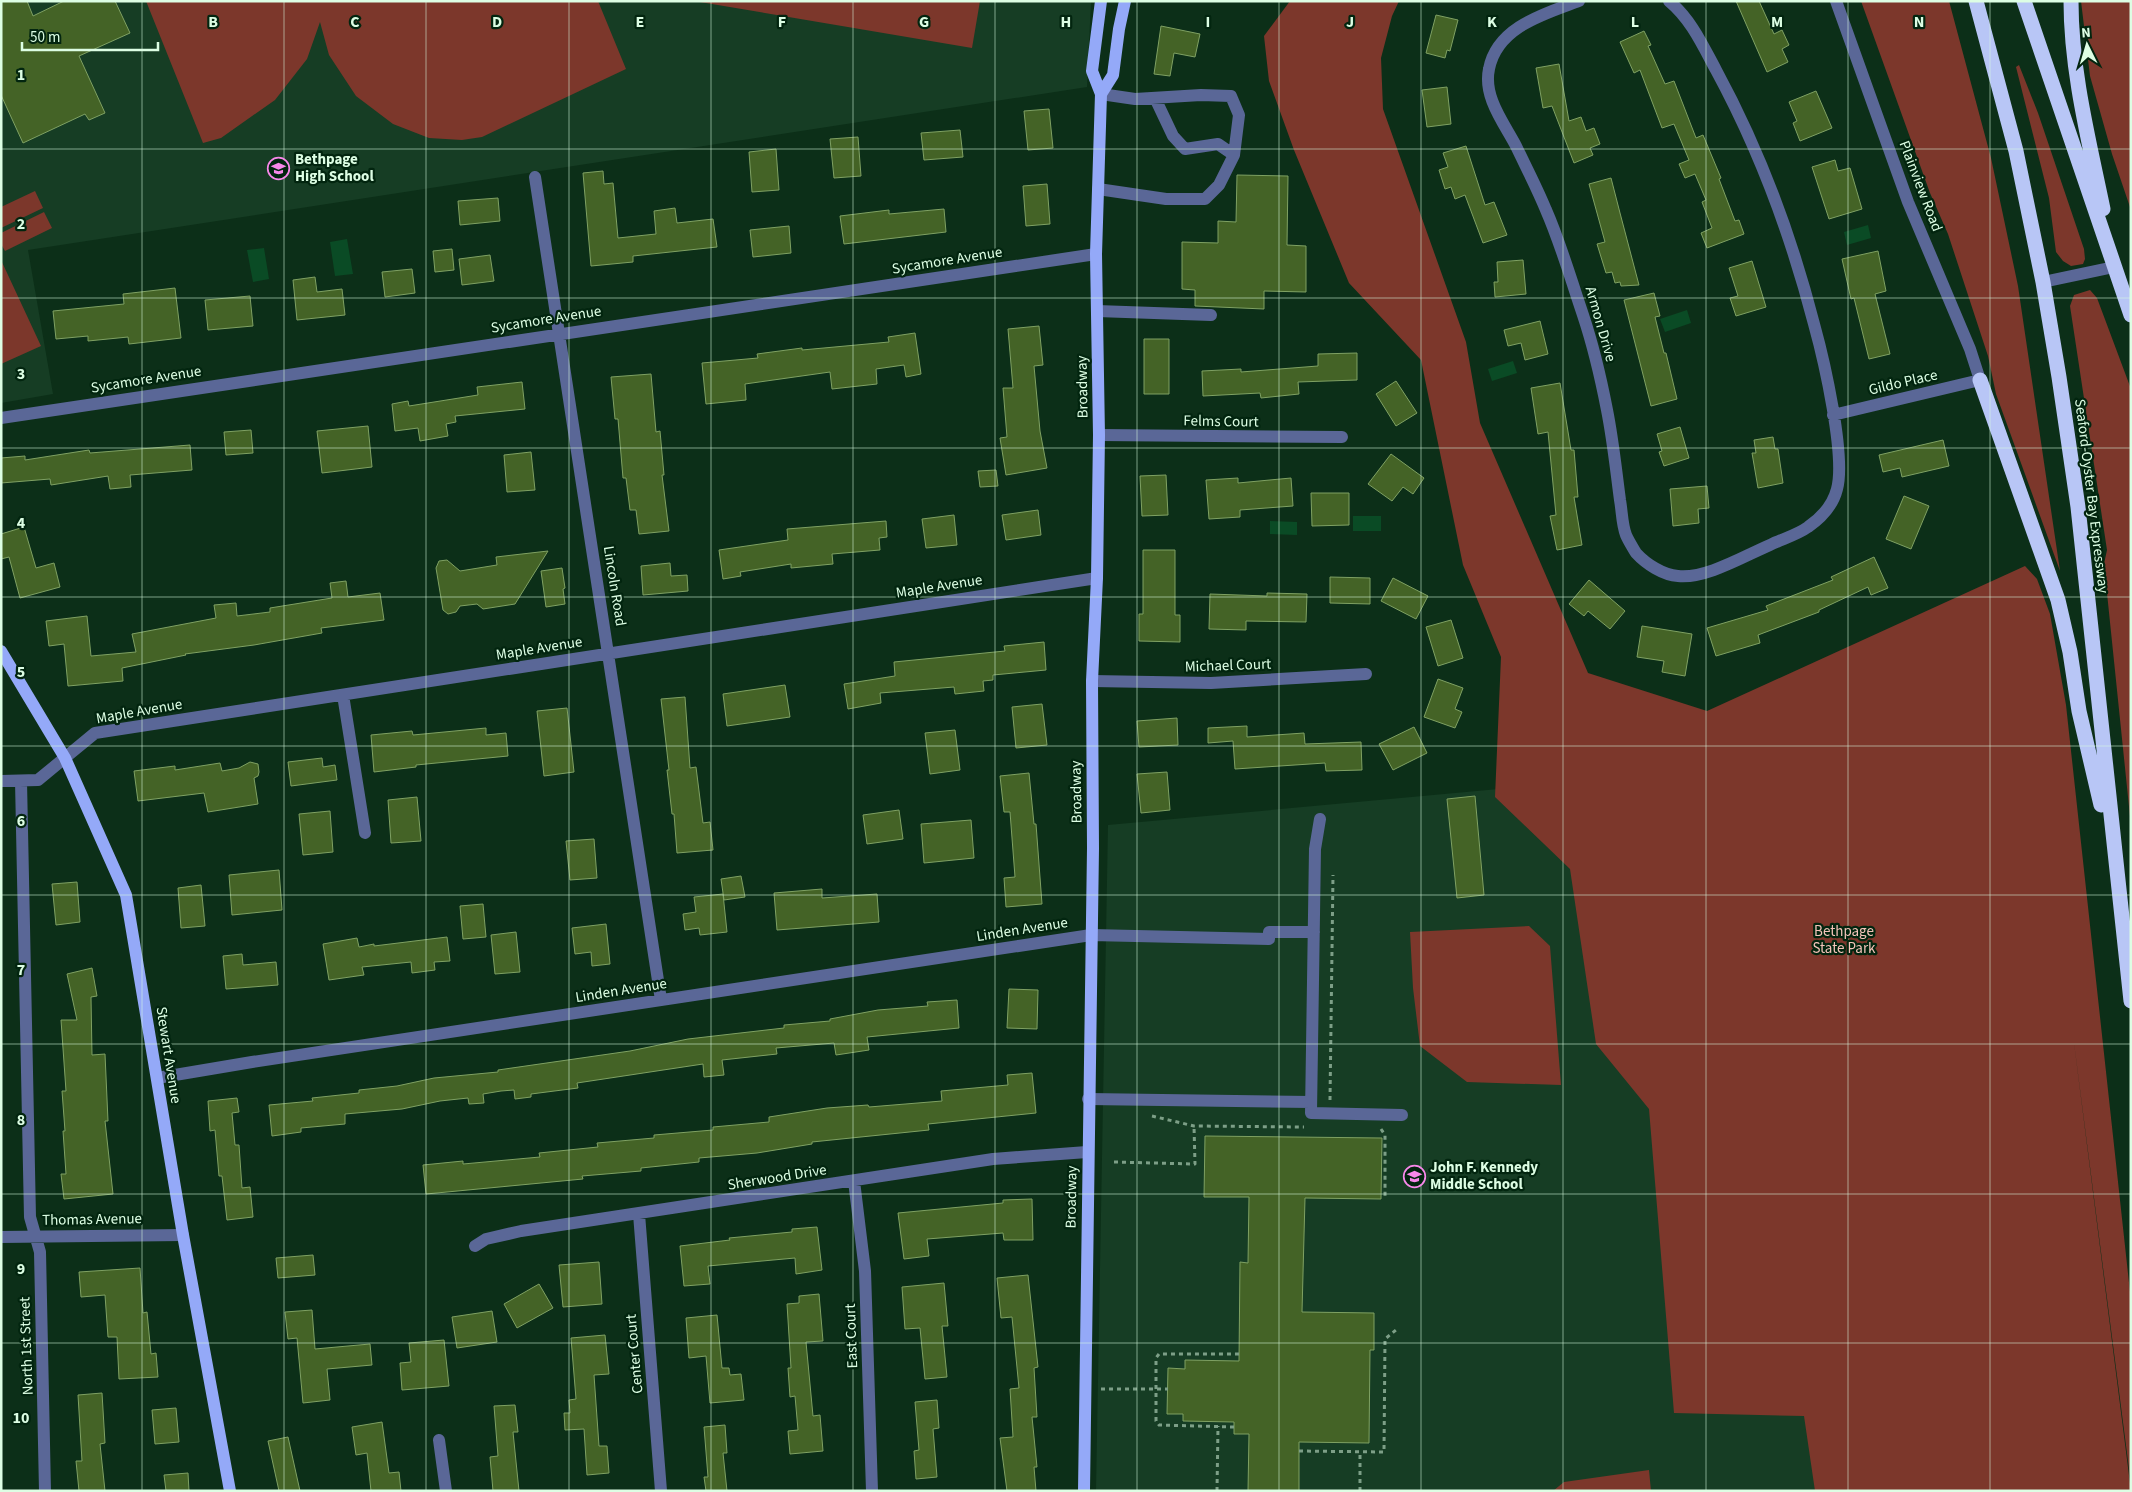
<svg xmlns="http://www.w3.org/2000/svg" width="2132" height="1492" font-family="'Source Sans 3',sans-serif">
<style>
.built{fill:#163d24}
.green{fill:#7c372b}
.water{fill:#0a4b25}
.building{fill:#446326;stroke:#7fa163}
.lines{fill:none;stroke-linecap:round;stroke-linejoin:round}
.path{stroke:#7d9f87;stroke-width:3;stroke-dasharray:4 4;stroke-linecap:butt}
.minor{stroke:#5a6797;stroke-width:12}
.major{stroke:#94a9f8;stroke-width:12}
.highway{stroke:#b8c6f6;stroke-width:15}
.grid{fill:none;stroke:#ddfee4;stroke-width:1;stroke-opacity:0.55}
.labels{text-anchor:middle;stroke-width:4.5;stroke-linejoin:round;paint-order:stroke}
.poi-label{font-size:15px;font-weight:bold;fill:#ddfee4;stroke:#02250f;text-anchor:start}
.street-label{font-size:15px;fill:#ddfee4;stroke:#02250f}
.park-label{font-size:15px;fill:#f4c4ba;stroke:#02250f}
.grid-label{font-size:16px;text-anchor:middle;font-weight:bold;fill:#ddfee4;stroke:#02250f;stroke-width:4.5;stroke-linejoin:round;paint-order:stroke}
</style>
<rect width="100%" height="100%" fill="#0c2f18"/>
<!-- built -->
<path class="built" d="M1 1H1091L1087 87 28 250 53 394 1 403Z
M1542 785 1877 1491H1096L1108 825Z"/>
<!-- green -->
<path class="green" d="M146 1H598L626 69 482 137 462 140 429 138 393 124 356 96 329 55 320 22 307 59 275 100 221 138 203 143Z
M694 1H980L972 48Z
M1290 1H1399L1392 16 1381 58 1383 109 1466 342 1480 423 1588 673 1707 711 2025 566 2037 579 2050 614 2066 705 2131 1301V1484L2073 1035 2131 1491H1815L1804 1416 1674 1413 1649 1109 1596 1044 1570 869 1495 797 1501 657 1463 565 1421 360 1349 283 1294 150 1269 81 1264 36Z
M1861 1H1949L1991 158 2018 286 2060 571 1996 394 1988 356 1948 234 1930 193Z
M2081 1H2131V210L2112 154 2090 76Z
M2019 65 2038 113 2084 249 2085 259 2083 264 2071 266 2063 261 2056 252 2049 198 2016 67Z
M35 191 43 208 1 228V207Z
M44 212 52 228 5 251 1 244V233Z
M1 260 41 346 1 364Z
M2090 290 2097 298 2131 389V826L2104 564 2107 550 2070 306 2074 295Z
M1529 926 1550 946 1561 1085 1467 1082 1420 1046 1413 988 1410 932Z
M1649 1470 1651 1491H1553L1564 1482Z"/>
<!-- water -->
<path class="water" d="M1868 225 1871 238 1847 245 1844 232Z
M347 239 353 274 335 276 330 242Z
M264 248 269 279 253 282 247 250Z
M1687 310 1691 323 1665 332 1660 319Z
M1513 361 1517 373 1492 381 1488 369Z
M1353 516H1381V531H1353Z
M1270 521 1297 522V535L1270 534Z"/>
<!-- building -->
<path class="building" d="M1 1H27L33 16 64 1H115L130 33 79 56 105 113 89 120 85 114 23 143 1 95Z
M1736 1H1759L1774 34 1782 30 1789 45 1782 49 1788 62 1767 72Z
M1436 15 1458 20 1450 51 1447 50 1445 58 1426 53Z
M1161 26 1200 34 1195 57 1174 53 1170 76 1154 74Z
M1644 31 1651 45 1648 46 1665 84 1674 81 1696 138 1703 135 1721 178 1719 179 1735 221 1739 220 1744 234 1707 248 1701 233 1712 228 1702 202 1706 200 1695 174 1685 178 1679 164 1689 160 1674 124 1662 128 1640 70 1634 73 1620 42Z
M1559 64 1569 121 1581 117 1586 131 1594 128 1600 144 1590 148 1593 155 1574 163 1552 106 1543 108 1536 68Z
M1447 87 1451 124 1427 127 1422 90Z
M1816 91 1832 128 1800 141 1793 123 1797 121 1789 102Z
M1049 109 1053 148 1028 150 1024 111Z
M960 130 963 157 924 160 921 133Z
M858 137 861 176 834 178 830 139Z
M1466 146 1485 205 1494 202 1507 235 1483 243 1465 195 1455 199 1451 187 1445 189 1439 170 1448 167 1443 153Z
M776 149 779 190 752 192 749 152Z
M1835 160 1838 171 1850 168 1862 209 1829 219 1812 167Z
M603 171 604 184 613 183 618 238 656 234 654 211 675 208 677 223 713 219 717 247 633 256V262L591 266 583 173Z
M1237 175 1288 176 1287 245 1306 246V292L1264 291V309L1195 306V290L1182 289V242L1218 243V221L1236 222Z
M1611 178 1620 213 1639 285 1621 286 1620 282 1615 283 1612 272 1606 273 1597 244 1605 242 1589 184Z
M1047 184 1050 224 1026 226 1023 186Z
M498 198 500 221 460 225 458 201Z
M944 209 946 232 844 244 840 216 889 210V214Z
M789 226 791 253 753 257 750 230Z
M452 249 454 270 435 272 433 251Z
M1878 251 1886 291 1875 294 1890 354 1869 359 1854 298 1851 299 1842 259Z
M490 255 494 281 462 285 459 259Z
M1523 260 1526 294 1495 297 1494 282H1498L1497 262Z
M1752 261 1766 307 1736 316 1730 298 1738 296 1729 268Z
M412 269 415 293 385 297 382 272Z
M315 277 317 292 342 289 345 315 297 320 293 280Z
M175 288 181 338 129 344 128 337 88 341V336L56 339 53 311 124 304 123 294Z
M1654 293 1660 316 1655 317 1664 353H1666L1677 399 1651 406 1624 300Z
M250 296 253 326 208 330 205 300Z
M1540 321 1548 354 1525 360 1521 343 1508 346 1504 330Z
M1039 326 1043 365 1034 366 1040 431 1047 468 1006 475 1000 438 1007 437 1003 388H1013L1008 329Z
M915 333 921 374 906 377 904 365 876 369 877 384 832 389 830 372 745 384 746 400 706 404 702 363 758 358 757 354 802 348V350L889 342 888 337Z
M1144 339H1169V394H1144Z
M1357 353V380L1298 382 1299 394 1261 398 1260 393 1203 396 1202 371 1241 369V372L1318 366V354Z
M651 374 656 432 660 431 664 475H662L669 531 639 534 636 510H630L626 478H623L618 419H615L611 377Z
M1396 381 1417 413 1396 426 1376 394Z
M522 382 525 409 455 416 456 422 446 424 448 436 420 441 418 428 395 431 392 404 408 401 409 406 478 395 477 387Z
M1560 383 1571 450H1574L1578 497H1574L1582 545 1557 550 1550 516 1556 515 1548 432 1538 434 1531 388Z
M368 426 372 467 322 473 317 431Z
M1680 427 1689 458 1664 466 1659 452 1662 451 1657 434Z
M251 430 253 453 226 455 224 432Z
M1773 437 1775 449H1778L1783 483 1758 488 1752 453H1756L1754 440Z
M1943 440 1949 466 1902 477 1900 468 1883 472 1879 455Z
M190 445 192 470 130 475 131 487 110 489 108 476 51 485 50 479 1 483V458L25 456V460L89 450 90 453Z
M531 452 535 490 507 492 504 455Z
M1391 454 1424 478 1413 494 1403 487 1392 501 1368 484Z
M996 470 998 486 980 487 978 471Z
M1166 475 1168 515 1142 516 1140 476Z
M1238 478V483L1291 478 1293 506 1240 510V517L1209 519 1206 480Z
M1707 486 1709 508 1698 509 1699 523 1673 526 1670 489Z
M1311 493H1349V525L1312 526Z
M1904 496 1929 506 1911 549 1886 539Z
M1038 510 1041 535 1006 540 1002 515Z
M954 515 957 545 926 548 922 519Z
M886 521 887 537 879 538 880 550 832 554 833 564 791 568V564L740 572 741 576 723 579 719 550 788 540 787 529Z
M24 527 36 568 54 563 60 587 20 598 9 557 1 559V534Z
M1143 550H1175V615H1180V642L1139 641V614H1143Z
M548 551 515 604 483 609 477 604 460 606 456 612 448 614 443 610 436 568 439 561 447 560 460 571 497 565 496 557Z
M1874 557 1888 588 1871 595 1868 587 1819 610V612L1758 635 1760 643 1716 656 1707 628 1768 610 1766 606 1833 580 1831 577Z
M670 563 671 576 687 575 688 591 643 595 641 566Z
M562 568 565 588 563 589 565 604 546 607 541 571Z
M1330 577 1370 578V604L1330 603Z
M1393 578 1428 596 1416 619 1381 601Z
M1589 580 1625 611 1610 629 1588 611 1584 616 1569 604Z
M346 581 348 597 380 593 384 620 321 628 322 633 254 645 185 654 186 655 122 668 123 681 68 686 64 644 49 646 46 621 87 616 91 656 136 652 132 634 216 618 214 605 236 603 237 616 270 612V608L332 598 330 583Z
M1267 593 1307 594 1306 622 1246 621V630L1209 629 1210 594 1267 596Z
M1451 620 1463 658 1438 666 1426 627Z
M1642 626 1692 634 1685 676 1662 672 1664 661 1637 657Z
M1044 642 1046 670 993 675V680L983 681 984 691 955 694 954 687 880 693 881 703 848 709 844 684 895 676 894 662 1005 651 1004 646Z
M1438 679 1463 688 1455 709 1462 712 1455 728 1424 717Z
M785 685 790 717 727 726 723 694Z
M685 697 690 768 696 767 703 823 710 822 713 850 677 853 674 814H672L667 770H669L661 699Z
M1042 704 1047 745 1016 748 1012 707Z
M567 708 574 772 544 776 537 711Z
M1177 718 1178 745 1139 747 1137 721Z
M1247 726V737L1304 733 1305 744 1361 742 1362 770 1326 771 1325 763 1235 769 1233 741 1208 743V728Z
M1414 727 1427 753 1393 770 1379 744Z
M486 728V735L506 733 508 756 416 765V767L374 772 371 735 412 731 413 735Z
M955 730 960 770 930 774 925 733Z
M322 758 323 767 335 765 337 780 291 786 288 762Z
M250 762 258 764 259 772 258 776 254 778 258 804 208 812 204 793 138 801 134 771 175 766V770L220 763 222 771 239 768Z
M1167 772 1170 810 1141 813 1137 774Z
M1029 773 1034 824H1036L1042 904 1006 907 1004 878 1015 877 1010 812H1004L1000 776Z
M1475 796 1484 895 1457 898 1447 799Z
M417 797 421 841 391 843 388 800Z
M899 810 903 839 867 844 863 815Z
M330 811 333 852 303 855 299 814Z
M971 820 974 858 924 863 921 824Z
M594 839 597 878 570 880 566 841Z
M279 870 282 910 232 915 229 875Z
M741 876 745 897 724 900 721 879Z
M77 882 80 922 56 925 52 884Z
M201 885 205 926 181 928 178 888Z
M822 889V898L877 894 879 922 777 930 774 893Z
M723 894 727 932 700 935 699 928 685 930 683 914 696 912 694 897Z
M483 904 486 937 463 939 460 906Z
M606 924 610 964 592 966 591 952 575 954 572 928Z
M516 932 520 972 495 974 491 935Z
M447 937 450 961 434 962 435 970 412 973 411 962 362 967 364 975 329 980 323 944 357 938 359 947 374 944V946Z
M242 954 243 965 276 962 278 985 226 989 223 956Z
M92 968 97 996 91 997 92 1055 105 1054 108 1121H105L113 1194 64 1199 61 1174H66L63 1131H65L62 1091H66L61 1020H77L67 974Z
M1009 989 1038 990 1037 1029 1007 1028Z
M957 1000 959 1028 867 1037 869 1050 836 1055 834 1043 776 1048 777 1054 722 1060 724 1075 704 1077 703 1064 577 1083 578 1088 531 1094V1097L515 1099 514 1090 501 1091 483 1094 484 1103 469 1104 468 1098 440 1101 402 1109 345 1114V1124L301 1128V1132L272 1136 269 1105 313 1101 312 1098 359 1093V1090L397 1086 434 1078 498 1072V1070L630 1051 688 1039 784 1028V1025L830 1021V1019L878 1010 928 1006 927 1002Z
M1032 1073 1036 1113 928 1124 929 1130 812 1142V1144L757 1153 699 1158V1162L641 1168V1171L582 1176 583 1179 426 1194 423 1165 463 1161V1164L540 1157 539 1153 598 1147 597 1143 654 1138V1135L713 1130V1127L769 1122V1117L827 1108 868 1105 869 1107 942 1101 941 1091 1008 1085 1007 1075Z
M237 1098 239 1112 232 1113 235 1145H239L242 1188 250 1187 253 1217 227 1220 222 1176H219L215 1130 210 1131 208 1101Z
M1205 1136 1382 1138 1381 1199 1305 1198 1302 1312 1374 1313V1350H1370L1369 1443 1299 1442V1491H1248L1249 1434H1234V1422L1183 1421V1414H1167L1168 1368 1185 1369V1360L1239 1361 1240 1262 1248 1263 1249 1197H1204Z
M1032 1199 1033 1240H1004L1003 1233 927 1239 929 1256 904 1259 898 1213 1003 1203V1200Z
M817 1227 822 1270 796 1274 795 1258 708 1266 710 1284 684 1286 680 1246 730 1240 729 1238 792 1232V1229Z
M313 1255 315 1275 278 1278 276 1258Z
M599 1262 602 1304 563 1307 559 1265Z
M140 1268 143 1313 147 1312 151 1354 156 1353 158 1377 119 1379 117 1337H108L105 1295 81 1297 79 1272Z
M1028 1275 1038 1367 1034 1368 1037 1417H1032L1037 1467H1034L1036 1491H1007L1000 1438 1013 1437 1010 1389 1019 1388 1012 1317 1001 1318 997 1278Z
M944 1283 948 1326H942L947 1377 925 1379 920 1328 905 1329 902 1287Z
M539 1284 553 1308 517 1328 504 1304Z
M819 1294 823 1341 806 1342 813 1416 820 1415 823 1451 790 1454 788 1431 798 1430 795 1396 790 1397 788 1368H791L787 1304 799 1303V1296Z
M312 1310 315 1349 370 1344 372 1365 327 1369 330 1400 303 1403 297 1338 288 1339 285 1312Z
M492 1311 497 1342 457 1348 452 1317Z
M717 1315 722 1368H729L730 1375 741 1374 744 1400 710 1403 706 1356 689 1358 686 1318Z
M605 1335 609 1374 594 1375 599 1446H607L609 1473 587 1475 584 1429 565 1430 564 1413H570L569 1400 576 1399 571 1338Z
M444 1340 449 1386 402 1390 400 1363 411 1362 409 1343Z
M102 1393 105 1443 100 1444 105 1491H79L76 1461H82L78 1395Z
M937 1400 939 1428 933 1429 937 1477 916 1479 914 1451 919 1450 915 1402Z
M515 1405 518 1432H513L519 1491H493L490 1457 498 1456 494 1406Z
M176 1408 179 1442 155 1444 152 1410Z
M382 1422 389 1473 399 1472 401 1491H371L367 1453 356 1455 352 1427Z
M725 1425 727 1453H723L727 1491H706L704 1477H708L704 1427Z
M288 1437 300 1491H279L268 1441Z
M188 1473 189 1491H166L164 1475Z"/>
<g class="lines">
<!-- path -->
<path class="path" d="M1330 1100 1333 875
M1152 1116 1194 1126 1304 1127
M1381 1129 1385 1135V1197
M1114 1162 1195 1164 1194 1126
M1101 1389H1168
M1234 1427 1159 1425 1156 1421V1358L1159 1354H1239
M1299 1451 1384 1452 1385 1339 1396 1330
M1217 1491 1218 1426
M1360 1491V1452"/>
<!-- minor -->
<path class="minor" d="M1579 1C1544 14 1497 27 1489 69 1483 97 1504 123 1516 146 1526 167 1537 188 1546 210 1561 244 1571 280 1583 315 1593 345 1601 379 1607 410 1613 440 1616 470 1620 500 1622 511 1622 525 1626 535 1628 540 1633 548 1636 553 1646 564 1663 575 1678 576 1706 579 1744 556 1770 545 1782 539 1797 535 1808 527 1821 518 1833 505 1837 489 1846 456 1824 360 1814 324 1791 235 1760 151 1716 70 1703 46 1691 19 1669 1
M1155 98 1173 136 1185 149 1218 144 1234 155
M535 177 661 1000
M1098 189 1166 199H1205L1219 185 1234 155 1239 115 1231 96 1201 95 1135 99 1101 94
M2043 282 2114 267
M1097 311 1211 315
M1833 415 1980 380 1970 349 1908 202 1836 1
M1 418 1096 254
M1099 435 1342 437
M1092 681 1211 683 1366 674
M343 695 365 833
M1 781 38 780 95 733 1097 578
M21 781 30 1217 40 1252 45 1491
M1320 819 1315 849 1311 1113 1402 1115
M157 1078 252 1062 1091 935 1269 939V932H1314
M1088 1099 1311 1102
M854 1181 865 1271 872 1491
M639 1214 661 1491
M1 1237 183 1235
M475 1246 486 1239 521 1231 993 1159 1087 1152
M439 1440 446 1491"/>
<!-- major -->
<path class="major" d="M1101 94 1113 75 1119 29 1125 1
M1 651 65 758 126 895 183 1235 230 1491
M1084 1491 1093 848 1092 681 1097 578 1099 435 1096 254 1101 94 1092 71 1101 1"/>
<!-- highway -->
<path class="highway" d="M1976 1 2016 151 2043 282 2059 377 2078 507 2131 1001
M2024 1 2131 315
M2071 1C2071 71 2089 141 2103 209
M1980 380 2058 600 2070 652 2079 711 2101 805"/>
</g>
<!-- grid -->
<path class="grid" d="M142 1V1491M284 1V1491M426 1V1491M569 1V1491M711 1V1491M853 1V1491M995 1V1491M1137 1V1491M1279 1V1491M1421 1V1491M1563 1V1491M1706 1V1491M1848 1V1491M1990 1V1491M1 149H2131M1 298H2131M1 448H2131M1 597H2131M1 746H2131M1 895H2131M1 1044H2131M1 1194H2131M1 1343H2131"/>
<!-- icons -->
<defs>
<symbol id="school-ring" viewBox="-11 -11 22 22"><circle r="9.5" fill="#02250f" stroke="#f888ea" stroke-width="1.5"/><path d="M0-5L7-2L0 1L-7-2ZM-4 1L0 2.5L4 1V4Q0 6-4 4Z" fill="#f888ea"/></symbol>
</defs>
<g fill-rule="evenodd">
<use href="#school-ring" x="266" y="156" width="25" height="25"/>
<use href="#school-ring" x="1402" y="1164" width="25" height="25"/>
</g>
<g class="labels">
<!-- poi labels -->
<g class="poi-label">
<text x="295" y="164">Bethpage<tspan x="295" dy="17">High School</tspan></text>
<text x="1430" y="1172">John F. Kennedy<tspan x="1430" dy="17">Middle School</tspan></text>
</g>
<!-- street labels -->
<g class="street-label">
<text transform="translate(1921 186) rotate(69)" y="5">Plainview Road</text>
<text transform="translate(947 260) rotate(-9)" y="5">Sycamore Avenue</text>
<text transform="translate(546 319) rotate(-9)" y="5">Sycamore Avenue</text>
<text transform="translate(1601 324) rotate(74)" y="5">Armon Drive</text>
<text transform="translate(146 379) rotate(-9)" y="5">Sycamore Avenue</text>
<text transform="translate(1903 382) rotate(-13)" y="5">Gildo Place</text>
<text transform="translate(1082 387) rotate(-91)" y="5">Broadway</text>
<text transform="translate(1221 421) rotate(1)" y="5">Felms Court</text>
<text transform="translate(2092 496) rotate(83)" y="5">Seaford-Oyster Bay Expressway</text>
<text transform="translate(615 586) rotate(81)" y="5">Lincoln Road</text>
<text transform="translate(939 586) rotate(-9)" y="5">Maple Avenue</text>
<text transform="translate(539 648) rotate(-9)" y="5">Maple Avenue</text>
<text transform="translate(1228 665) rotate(-2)" y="5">Michael Court</text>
<text transform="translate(139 711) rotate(-10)" y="5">Maple Avenue</text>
<text transform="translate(1076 792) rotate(-91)" y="5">Broadway</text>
<text transform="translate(1022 929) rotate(-9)" y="5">Linden Avenue</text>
<text transform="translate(621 990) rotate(-9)" y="5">Linden Avenue</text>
<text transform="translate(169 1055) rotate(81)" y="5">Stewart Avenue</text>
<text transform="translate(777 1177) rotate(-9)" y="5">Sherwood Drive</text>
<text transform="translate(1071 1197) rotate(-89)" y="5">Broadway</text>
<text transform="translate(92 1219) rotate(-1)" y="5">Thomas Avenue</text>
<text transform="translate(851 1336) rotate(-92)" y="5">East Court</text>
<text transform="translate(26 1346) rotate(-92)" y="5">North 1st Street</text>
<text transform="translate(634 1354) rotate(-95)" y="5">Center Court</text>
</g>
<!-- park labels -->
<g class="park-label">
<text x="1844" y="936">Bethpage<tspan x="1844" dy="17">State Park</tspan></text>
</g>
</g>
<g class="grid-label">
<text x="213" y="27">B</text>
<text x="355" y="27">C</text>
<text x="497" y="27">D</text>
<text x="640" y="27">E</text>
<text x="782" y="27">F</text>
<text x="924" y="27">G</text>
<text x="1066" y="27">H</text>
<text x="1208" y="27">I</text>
<text x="1350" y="27">J</text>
<text x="1492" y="27">K</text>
<text x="1635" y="27">L</text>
<text x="1777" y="27">M</text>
<text x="1919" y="27">N</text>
<text x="21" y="80">1</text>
<text x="21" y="229">2</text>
<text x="21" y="379">3</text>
<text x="21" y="528">4</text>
<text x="21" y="677">5</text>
<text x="21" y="826">6</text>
<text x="21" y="975">7</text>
<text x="21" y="1125">8</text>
<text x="21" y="1274">9</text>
<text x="21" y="1423">10</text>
</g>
<!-- border -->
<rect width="2132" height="1492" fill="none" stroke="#ddfee4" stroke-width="5"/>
<!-- north arrow -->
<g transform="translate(2087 45) rotate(355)" stroke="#02250f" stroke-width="4" paint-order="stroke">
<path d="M0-4L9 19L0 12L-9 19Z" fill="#ddfee4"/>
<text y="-8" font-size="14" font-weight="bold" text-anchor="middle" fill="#ddfee4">N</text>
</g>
<!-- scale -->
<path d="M22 42v8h136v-8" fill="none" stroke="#ddfee4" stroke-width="2.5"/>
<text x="30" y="42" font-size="15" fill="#ddfee4" stroke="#02250f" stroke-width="4" paint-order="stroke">50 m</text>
</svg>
